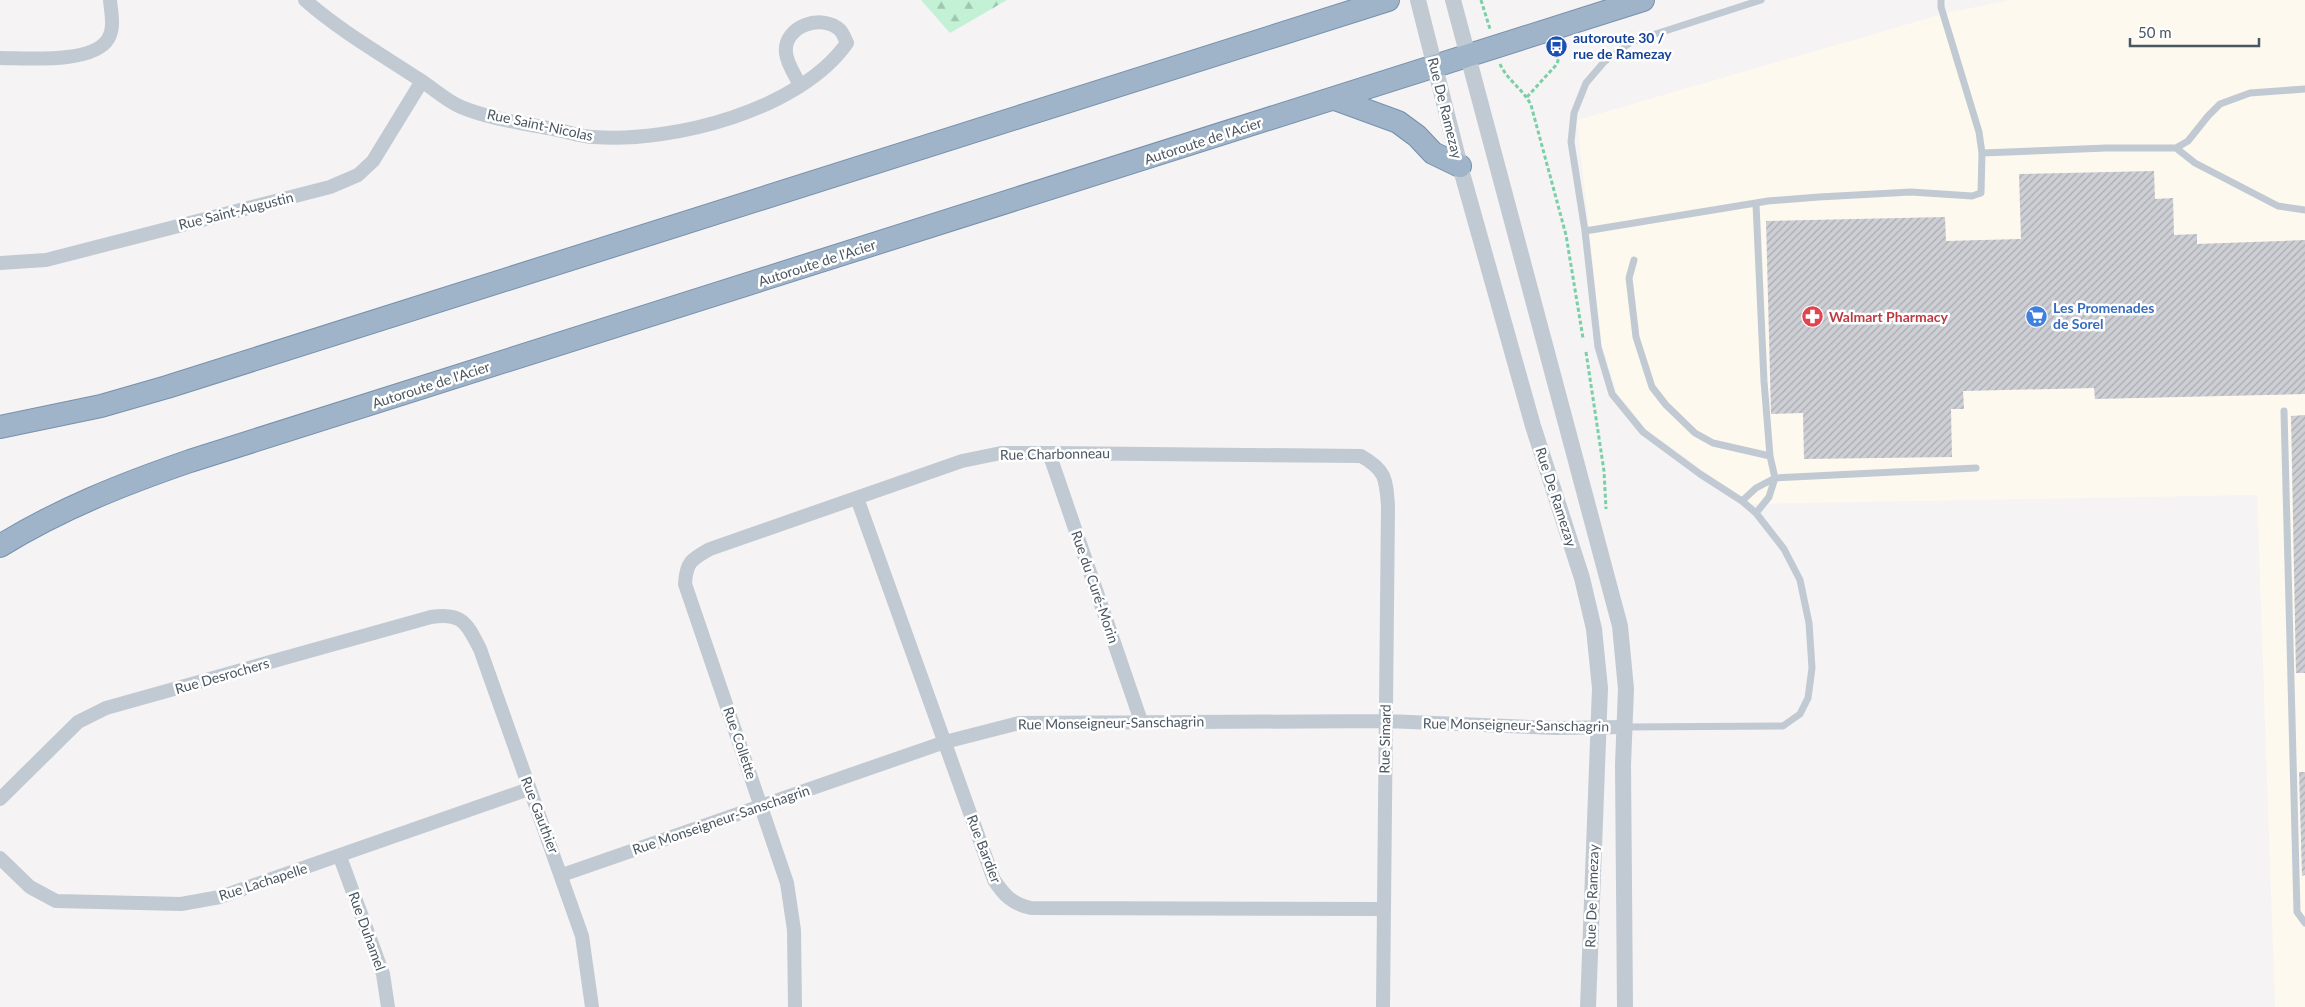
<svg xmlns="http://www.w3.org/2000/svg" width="2305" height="1007" font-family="Lato,sans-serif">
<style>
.commercial{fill:#fdf9ef}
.forest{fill:url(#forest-firs)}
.building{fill:url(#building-hatch)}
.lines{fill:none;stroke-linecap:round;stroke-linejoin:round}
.trunk-casing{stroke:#7690ad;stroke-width:24}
.path{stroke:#7ad0a6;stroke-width:3;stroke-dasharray:4 2.5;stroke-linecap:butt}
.service{stroke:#c1cad2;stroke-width:7}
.minor{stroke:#c1cad2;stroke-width:14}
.tertiary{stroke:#c1cad2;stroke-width:16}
.trunk{stroke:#9fb4c9;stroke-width:22}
.labels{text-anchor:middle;stroke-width:5;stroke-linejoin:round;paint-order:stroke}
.transit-label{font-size:14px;font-weight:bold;fill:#164399;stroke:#fff;text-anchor:start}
.street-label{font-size:14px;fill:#4a5661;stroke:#fff}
.shop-label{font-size:14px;font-weight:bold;fill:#366cbe;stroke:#fff;text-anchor:start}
.health-label{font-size:14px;font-weight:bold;fill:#be3a42;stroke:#fff;text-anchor:start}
</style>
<defs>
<pattern id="forest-firs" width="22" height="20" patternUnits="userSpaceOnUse" patternTransform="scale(1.25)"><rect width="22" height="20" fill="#c3f1d5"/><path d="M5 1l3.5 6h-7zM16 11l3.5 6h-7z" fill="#a0c6b0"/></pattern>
<pattern id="building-hatch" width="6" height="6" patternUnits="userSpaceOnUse" patternTransform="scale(1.25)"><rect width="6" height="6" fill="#cdcfd5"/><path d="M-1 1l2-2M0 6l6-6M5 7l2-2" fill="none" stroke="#a8abb0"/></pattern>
</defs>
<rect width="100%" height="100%" fill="#f5f3f3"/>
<!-- commercial -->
<path class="commercial" d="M2010 0H2305V1007H2275L2257 495 1749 504 1646 429 1617 393 1602 345 1577 120 1946 13Z"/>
<!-- forest -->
<path class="forest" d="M921 0H1007L950 33Z"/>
<!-- building -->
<path class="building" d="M2154 171 2155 199 2173 198 2174 235 2197 234V244L2305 240V394L2095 399 2094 388 1963 391 1964 409H1951L1952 457 1804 459 1803 413 1771 414 1766 221 1945 217 1946 241 2021 239 2019 174Z
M2305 415V673H2296L2291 416Z
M2299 772H2305V875L2302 876Z"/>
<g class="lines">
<defs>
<path id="trunk" d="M1335 99 1398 122 1417 136 1433 153 1460 166
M0 427 101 406 167 387 1388 0
M0 546C60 509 123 484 190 461L1643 0"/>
</defs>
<!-- trunk casing -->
<use href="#trunk" class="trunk-casing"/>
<!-- path -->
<path class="path" d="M1481 0 1490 29
M1500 64C1507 80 1523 89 1531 105L1566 235 1583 338
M1527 97 1557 64 1559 57 1557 47
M1586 352 1604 471 1606 509"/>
<!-- service -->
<path class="service" d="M2176 148 2195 163 2278 206 2305 210
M1982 153 2106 148H2176L2188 141 2208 116 2220 104 2250 93 2305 89
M1585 231 1768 201 1819 197 1911 192 1972 196 1981 193 1982 153 1979 132 1941 7V0
M1634 260 1629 278 1636 337 1652 387 1666 405 1695 433 1713 443 1770 456
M2284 411 2297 912 2305 923
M1742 501 1756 488 1775 478 1976 468
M1756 513 1769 497 1775 478 1770 456 1764 381 1756 204
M1624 727 1783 726 1800 714 1808 698 1812 668 1809 623 1800 580 1784 549 1756 513 1742 501 1700 474 1643 432 1612 394 1598 347 1585 231 1571 142 1574 113 1586 83 1604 62 1631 42 1761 0"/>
<!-- minor -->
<path class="minor" d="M305 0C339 30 379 53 417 78 432 87 445 100 461 107 490 119 522 123 553 129 566 131 580 137 594 137 673 143 800 110 847 43 845 39 843 33 840 30 822 13 783 26 786 53 787 64 795 75 800 85
M0 58C26 58 93 64 108 39 115 28 111 12 110 0
M0 263 46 260 330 187 358 175 373 161 422 81
M1049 453 1141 721
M857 498 994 880C1004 895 1012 904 1031 908L1382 909
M0 799 78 722 106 708 431 617C463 612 467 624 480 649L582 936 592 1007
M340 857 383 974 388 1007
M0 858 30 887 56 901 181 904 220 897 529 789
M562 875 945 742 1019 723 1386 721 1556 728 1624 727
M795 1007 794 930 787 883 685 584C686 562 692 559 710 549L962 461 1001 453H1049L1361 456C1386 470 1386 479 1388 506L1383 1007"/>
<!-- tertiary -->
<path class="tertiary" d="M1418 0 1460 166 1533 426 1582 578 1594 629 1600 688 1588 1007
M1453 0 1620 626 1626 689 1623 765 1625 1007"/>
<!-- trunk -->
<use href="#trunk" class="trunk"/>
</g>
<!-- icons -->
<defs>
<symbol id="bus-disc" viewBox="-11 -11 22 22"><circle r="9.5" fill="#1a4fb4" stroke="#fff"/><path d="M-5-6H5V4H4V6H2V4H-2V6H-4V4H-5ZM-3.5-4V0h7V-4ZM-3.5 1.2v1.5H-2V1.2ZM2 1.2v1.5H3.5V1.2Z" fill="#fff"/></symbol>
<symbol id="supermarket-disc" viewBox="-11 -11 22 22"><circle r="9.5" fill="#3f7fe0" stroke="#fff"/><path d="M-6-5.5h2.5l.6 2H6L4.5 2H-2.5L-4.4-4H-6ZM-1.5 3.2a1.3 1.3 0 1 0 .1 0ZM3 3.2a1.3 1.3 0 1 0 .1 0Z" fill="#fff"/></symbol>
<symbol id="pharmacy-disc" viewBox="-11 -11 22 22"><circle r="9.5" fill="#e0444e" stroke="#fff"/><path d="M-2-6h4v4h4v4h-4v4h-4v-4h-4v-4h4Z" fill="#fff"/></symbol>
</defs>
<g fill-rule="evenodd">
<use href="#bus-disc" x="1544" y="34" width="25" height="25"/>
<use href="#supermarket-disc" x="2024" y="304" width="25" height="25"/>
<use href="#pharmacy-disc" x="1800" y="304" width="25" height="25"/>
</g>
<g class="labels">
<!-- transit labels -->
<g class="transit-label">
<text x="1573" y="43">autoroute 30 /<tspan x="1573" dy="16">rue de Ramezay</tspan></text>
</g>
<!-- street labels -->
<g class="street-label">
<text transform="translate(1445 108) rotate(76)" y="5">Rue De Ramezay</text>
<text transform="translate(540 125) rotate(12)" y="5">Rue Saint-Nicolas</text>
<text transform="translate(1203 141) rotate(-18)" y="5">Autoroute de l'Acier</text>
<text transform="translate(236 211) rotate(-14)" y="5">Rue Saint-Augustin</text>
<text transform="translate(817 263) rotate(-18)" y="5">Autoroute de l'Acier</text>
<text transform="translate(431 385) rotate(-18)" y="5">Autoroute de l'Acier</text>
<text transform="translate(1055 454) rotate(-1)" y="5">Rue Charbonneau</text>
<text transform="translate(1556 497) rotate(72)" y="5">Rue De Ramezay</text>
<text transform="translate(1095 587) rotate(71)" y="5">Rue du Curé-Morin</text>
<text transform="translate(222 676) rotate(-16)" y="5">Rue Desrochers</text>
<text transform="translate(1111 723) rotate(-1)" y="5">Rue Monseigneur-Sanschagrin</text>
<text transform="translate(1516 725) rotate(1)" y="5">Rue Monseigneur-Sanschagrin</text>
<text transform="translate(1385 739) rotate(-89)" y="5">Rue Simard</text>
<text transform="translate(740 743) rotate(71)" y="5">Rue Collette</text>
<text transform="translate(540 815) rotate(69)" y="5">Rue Gauthier</text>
<text transform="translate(721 820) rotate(-19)" y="5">Rue Monseigneur-Sanschagrin</text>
<text transform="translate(984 849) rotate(69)" y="5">Rue Bardier</text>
<text transform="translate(263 882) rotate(-18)" y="5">Rue Lachapelle</text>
<text transform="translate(1592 896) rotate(-88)" y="5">Rue De Ramezay</text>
<text transform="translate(367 931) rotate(70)" y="5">Rue Duhamel</text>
</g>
<!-- shop labels -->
<g class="shop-label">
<text x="2053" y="313">Les Promenades<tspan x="2053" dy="16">de Sorel</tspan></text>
</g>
<!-- health labels -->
<g class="health-label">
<text x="1829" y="322">Walmart Pharmacy</text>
</g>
</g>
<!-- scale -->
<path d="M2130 38v8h129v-8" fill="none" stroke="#4a5661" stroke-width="2.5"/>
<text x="2138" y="38" font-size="15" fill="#4a5661" stroke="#ffffff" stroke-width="4" paint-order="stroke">50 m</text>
</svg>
